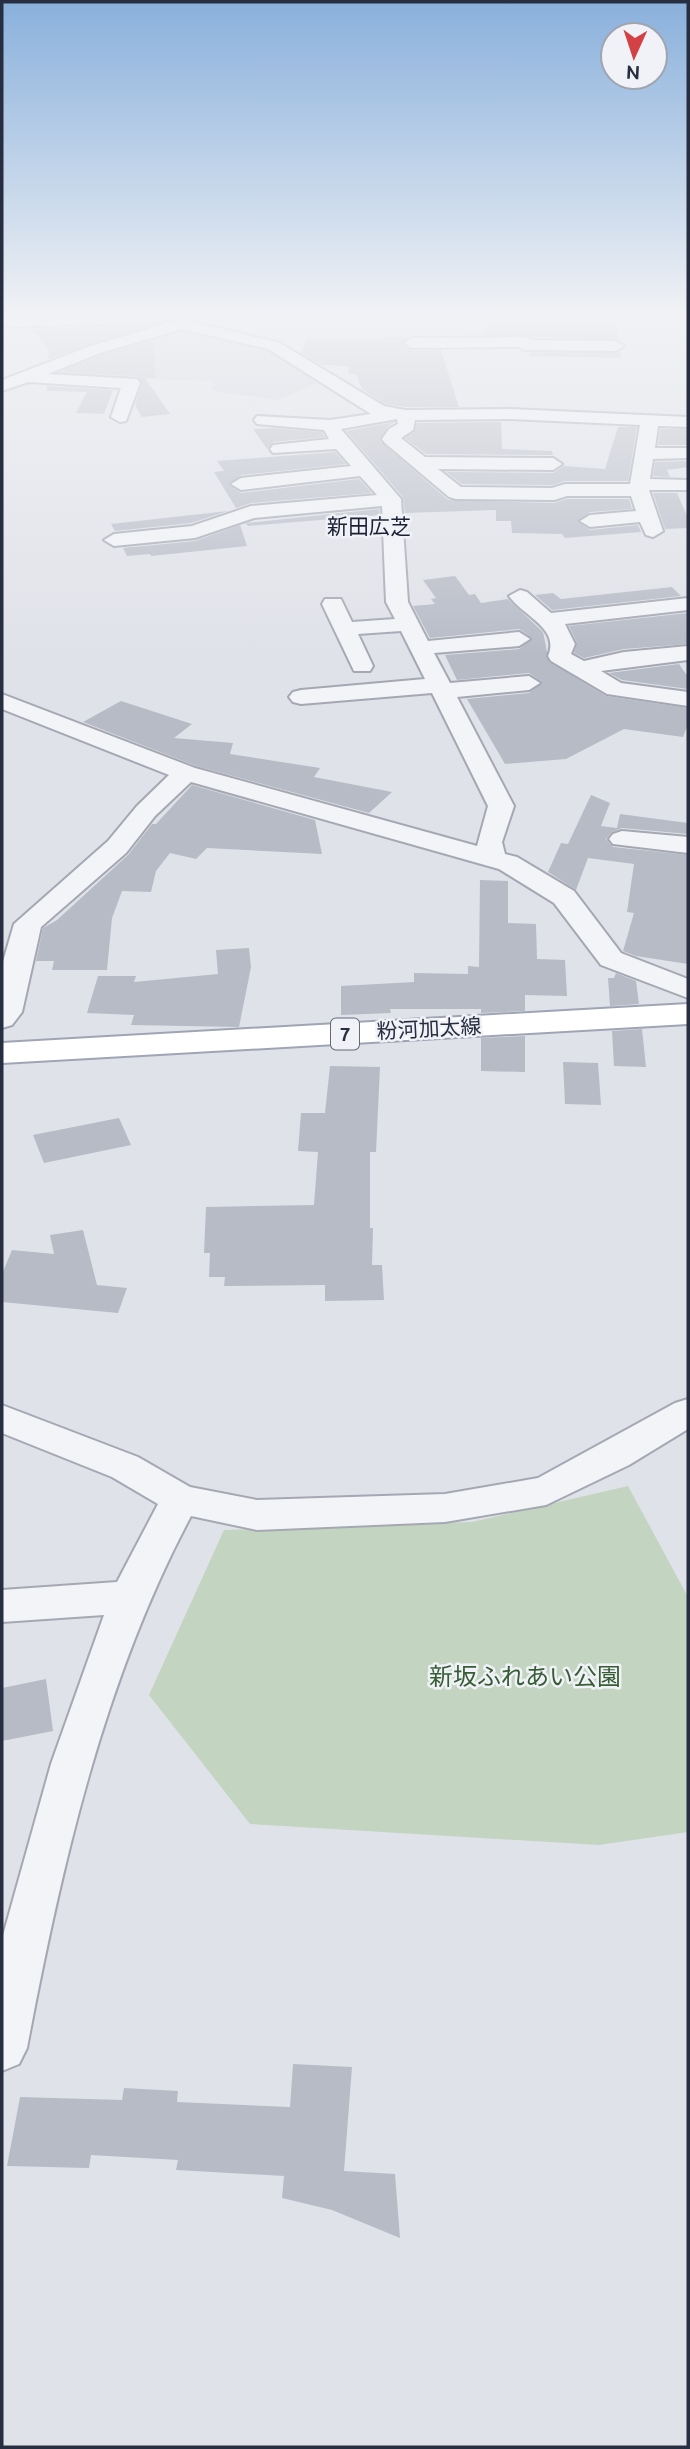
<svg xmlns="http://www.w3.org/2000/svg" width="690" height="2449" font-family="Ubuntu,'Noto Sans JP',sans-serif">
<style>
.built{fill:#ced1db}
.green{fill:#c3d4c1}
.building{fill:#b7bbc6}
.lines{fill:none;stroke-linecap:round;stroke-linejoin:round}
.minor-casing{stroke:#a5a8b3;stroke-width:4}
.primary-casing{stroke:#9fa5b5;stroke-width:4}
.minor{fill:#f3f4f7;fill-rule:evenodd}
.primary{fill:#fff;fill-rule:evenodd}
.labels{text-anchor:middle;stroke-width:5;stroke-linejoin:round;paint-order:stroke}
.shield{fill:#f0f2f7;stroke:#646978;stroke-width:2}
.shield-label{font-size:19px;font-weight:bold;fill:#282e41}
.far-quarter-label{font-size:21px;fill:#1a1f32;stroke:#f0f2f7}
.street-label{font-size:21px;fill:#282e41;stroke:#f0f2f7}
.near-park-label{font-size:24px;fill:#375d35;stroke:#f0f2f7}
</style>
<rect width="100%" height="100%" fill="#e0e2e9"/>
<!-- built -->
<path class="built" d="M186 329 244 342 275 354 323 381 277 400 215 391 211 389 213 381 41 375 156 335Z"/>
<!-- green -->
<path class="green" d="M628 1486 688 1597V1832L599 1845 250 1824 149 1695 224 1530 472 1522Z"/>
<!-- building -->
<path class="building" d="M511 313H615L619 340 478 335 498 317H511Z
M152 325 48 359 49 351 32 329Z
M383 337H408L402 344 412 351 441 350 459 407H405L385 404 362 389 356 374H348L349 366 322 365 301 353 306 339 383 340Z
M155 340V378H145L170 414 142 417 135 405 142 384 137 376 60 372 101 355Z
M620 351 621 358 530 356V353Z
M47 386 113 390 104 414 76 413 87 392 47 391Z
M395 422 387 427 380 441 448 500 554 503 567 499H629L632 509 590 512 578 522 590 530 638 525 641 532 565 538 562 534 512 533 511 521H496V510L405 513 403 497 346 431Z
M501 422 502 449 552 451 553 455 426 454 405 438 414 432 417 423Z
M618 427H637L628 481H565L552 485 462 484 446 472 553 473 564 466 605 469Z
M275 428 322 432 325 437 273 442 267 449 253 429Z
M660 429H688V445H658Z
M335 452 346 464 241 475 229 485 241 493 359 479 372 493 251 503 236 508 214 472 224 471 217 461Z
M688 461V467L667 470 670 477 653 476 655 462Z
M653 493H677L688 518V528L665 529Z
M379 509 380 515 248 526 246 523Z
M228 511 191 523 115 531 111 524Z
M240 525 247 546 151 556 150 554 127 556 123 548 195 541Z
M455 576 469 595 475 594 481 603 508 599 543 632 549 662 606 696 688 708V724L683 737 624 729 566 759 505 764 467 699 529 693 542 682 529 673 457 680 445 655 519 649 532 638 519 629 430 638 413 606 435 604 431 599 436 598 423 580Z
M672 587 681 596 552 610 535 595 553 593 561 599Z
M688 613V644L624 649 584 658 574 653 577 643 569 626Z
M679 664 688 677V689L622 680 609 673Z
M121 701 192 724 174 738 233 743 230 754 320 768 314 777 392 792 369 813 196 766 83 722Z
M192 785 315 820 322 854 207 848 196 859 170 853 156 871 151 892 122 891 112 918 107 970H52L54 961H36L43 928 57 920 128 855 152 824H156Z
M591 795 610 803 601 826 617 828 620 814 688 823V834L622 828 612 832 606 839 613 847 688 855V964L636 956 623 951 634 913 627 912 634 864 588 858 576 890 548 872 561 843 568 844Z
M480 880 508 881V923L536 924 537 959 565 960 567 996 525 995V1011L481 1013V1009H390L391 1013 341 1015V986L414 982V973L468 974V966L479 967Z
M249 948 251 967 239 1027 131 1025 134 1015 87 1013 98 976H136L134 982 218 974 216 950Z
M616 973 636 981 639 1004 610 1006 608 978H614Z
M642 1029 646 1067 614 1066 612 1031Z
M525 1036V1072L481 1071V1038Z
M563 1062 598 1063 601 1105 565 1104Z
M330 1066 380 1067 376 1152H370V1228H373L372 1265H382L384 1300 325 1301V1285L224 1286 225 1277H209L210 1253H204L206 1207 314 1205 318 1152 298 1151 301 1113H325Z
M119 1118 131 1145 44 1163 33 1135Z
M83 1230 97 1285 127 1288 118 1313 2 1302V1274L12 1250 54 1254 50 1235Z
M46 1679 53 1731 2 1741V1688Z
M293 2064 352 2067 344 2171 395 2174 400 2238 332 2210 282 2198 284 2176 176 2170 178 2160 91 2155 89 2168 7 2166 20 2097 122 2100 124 2088 178 2091 177 2102 290 2107Z"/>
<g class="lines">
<defs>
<path id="minor" d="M135 313H167L170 317 162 322 2 327V321L7 319Z
M181 319 280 343 384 406 405 410 511 409 688 417V427L658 426 655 448H688V458L653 459 650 479 688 480V490H649L663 531 653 537 646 535 640 522 590 527 580 521 590 515 636 511 631 496H567L554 500 456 499 449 497 385 443 382 439 389 429 398 424 397 419 341 429 401 499 408 602 428 641 519 632 530 639 519 646 434 653 450 683 529 676 540 683 529 690 457 697 514 806 502 842 505 854 517 857 574 891 621 953 688 979V998L601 965 554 903 499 869 191 782 155 816 126 853 41 927 22 1012 12 1025 2 1028V965L14 924 108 841 137 806 169 775 2 709V694L195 768 477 846 488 806 432 693 301 704 293 702 289 697 293 692 301 690 425 679 401 631 358 634 373 666 370 671H354L322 604 325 599H341L352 622 395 619 386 602 382 506 254 518 195 538 114 546 104 540 114 534 192 526 251 506 377 495 360 476 241 490 231 484 241 478 351 466 336 449 273 453 270 449 273 445 329 439 324 430 257 424 254 420 257 416 330 420 371 414 268 349 182 329 100 353 48 374 137 379 140 383 126 421 120 422 111 417 121 388 28 382 2 391V380L88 347ZM511 419 640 425 630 484H565L552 488 461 487 438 469 553 470 562 464 553 458 425 457 401 438 413 430 415 420Z
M525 337 532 340 616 341 624 346 616 351 525 350 518 347 412 348 404 343 412 338Z
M520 590 527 592 551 613 688 598V610L565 624 575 644 571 654 584 661 624 652 688 646V660L601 671 621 683 688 692V706L607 694 551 661 548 656C560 628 524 617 509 596Z
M622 831 688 837V853L613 844 609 839 613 834Z
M688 1399V1429L629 1465 546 1505 445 1522 257 1530 191 1516C104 1679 61 1867 27 2048L19 2064 2 2071V1939L51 1764 104 1615 2 1622V1590L117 1582 158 1504 112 1477 2 1433V1405L138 1457 190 1487 257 1500 445 1494 538 1478 675 1403Z"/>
<path id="primary" d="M688 1004V1024L2 1063V1043Z"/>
</defs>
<!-- minor casing -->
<use href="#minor" class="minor-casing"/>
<!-- primary casing -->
<use href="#primary" class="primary-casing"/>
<!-- minor -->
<use href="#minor" class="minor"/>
<!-- primary -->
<use href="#primary" class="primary"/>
</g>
<!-- sky -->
<linearGradient id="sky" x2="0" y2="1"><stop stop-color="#89b0dc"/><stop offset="0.48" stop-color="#f1f2f5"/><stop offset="1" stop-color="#f1f2f5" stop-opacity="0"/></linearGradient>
<rect width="690" height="656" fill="url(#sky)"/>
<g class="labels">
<!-- shield labels -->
<rect class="shield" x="331" y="1018.5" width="28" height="31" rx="5"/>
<g class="shield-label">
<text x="345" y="1041">7</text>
</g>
<!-- far-quarter labels -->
<g class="far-quarter-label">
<text x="369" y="534">新田広芝</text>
</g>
<!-- street labels -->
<g class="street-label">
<text transform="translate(429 1029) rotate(-3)" y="7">粉河加太線</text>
</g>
<!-- near-park labels -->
<g class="near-park-label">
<text x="525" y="1685">新坂ふれあい公園</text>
</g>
</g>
<!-- border -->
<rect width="690" height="2449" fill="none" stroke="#282e41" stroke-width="7"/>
<!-- north arrow -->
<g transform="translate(634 56) rotate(183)"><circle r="33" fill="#f0f2f7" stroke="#a0a4ae" stroke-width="2"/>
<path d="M0-5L12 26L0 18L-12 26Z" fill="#d24143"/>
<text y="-10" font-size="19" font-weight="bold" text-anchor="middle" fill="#282e41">N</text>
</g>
</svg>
